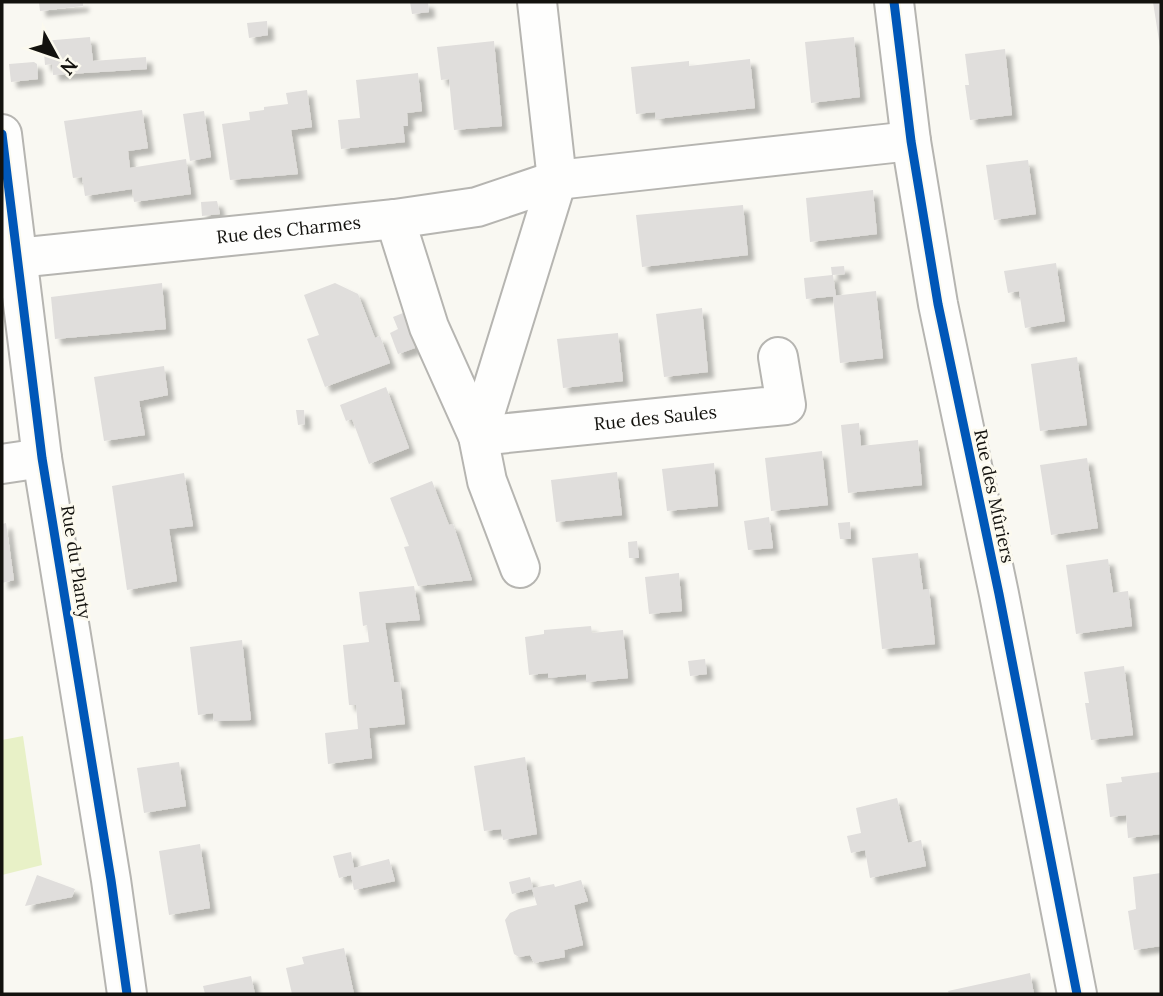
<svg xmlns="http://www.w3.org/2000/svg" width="1163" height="996" font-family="Lora,serif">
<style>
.green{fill:#e8f1c7}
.building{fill:#e0dedc;filter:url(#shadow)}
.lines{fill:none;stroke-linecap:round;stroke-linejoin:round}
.minor-casing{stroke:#b6b5b1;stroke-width:42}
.minor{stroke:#fefefd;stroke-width:38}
.cycleway-casing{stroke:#fcfaef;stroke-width:13}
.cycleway{stroke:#0057b8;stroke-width:9}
.labels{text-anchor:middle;stroke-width:6;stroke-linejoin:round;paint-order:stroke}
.street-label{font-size:18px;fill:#13120e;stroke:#fcfaef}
</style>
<defs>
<filter id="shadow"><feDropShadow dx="6" dy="6" stdDeviation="2" flood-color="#0004"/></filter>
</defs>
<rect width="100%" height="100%" fill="#f9f8f2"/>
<!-- green -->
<path class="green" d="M23 736 42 865 2 875V740Z"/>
<!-- building -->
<path class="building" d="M39 2H83V6L40 11Z
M410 2H428L429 12 412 14Z
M1153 2H1161V47H1160Z
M267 21 268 35 249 38 247 23Z
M90 37 93 61 146 57 147 69 53 75 52 64 45 65 43 41Z
M854 37 860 97 811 103 805 42Z
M494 41 502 126 454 130 449 79 441 80 437 47Z
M1005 49 1012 115 970 120 965 85H969L965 54Z
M750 59 755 108 656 119 655 112 636 114 631 67 689 61V66Z
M34 62 37 64 38 79 11 82 9 64Z
M418 73 422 111 407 113 408 126H403L405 142 341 149 338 120 360 118 356 80Z
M307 90 312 127 291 130 298 174 230 180 222 124 250 120 249 112 264 110V107L288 104 286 93Z
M142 110 148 148 128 151 130 168 186 159 191 194 134 202 132 189 85 196 82 177 73 178 64 121Z
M204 111 211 157 190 161 183 114Z
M1028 160 1036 214 994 220 986 165Z
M873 190 877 234 810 242 806 198Z
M217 201 220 214 202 216 201 202Z
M743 205 748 255 642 267 636 215Z
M1056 263 1065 321 1025 328 1019 291 1008 293 1004 271Z
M844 266 845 274 833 275 836 296 806 299 804 278 832 275 831 267Z
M162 283 166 329 55 339 51 297Z
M335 283 358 294 375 338 380 336 390 363 325 387 307 339 319 335 304 295Z
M876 291 883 358 840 363 833 296Z
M702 308 708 372 664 377 656 314Z
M403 313 415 348 398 354 390 333 398 329 393 317Z
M618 333 623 381 563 388 557 339Z
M1077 357 1087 425 1040 431 1031 364Z
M164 366 168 395 139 401 145 435 104 441 94 377Z
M386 387 409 448 369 464 352 419 346 421 340 405Z
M296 410H304L305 424 298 425Z
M859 423 861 446 918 440 922 485 848 493 841 425Z
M822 451 828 505 771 511 765 458Z
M1087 458 1098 528 1051 535 1040 465Z
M714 463 718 506 667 511 662 469Z
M617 472 622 515 556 522 551 480Z
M184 473 193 526 169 529 177 581 127 590 112 486Z
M432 481 449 525 453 524 472 580 418 586 404 547 409 546 390 498Z
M769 517 773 548 748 550 744 521Z
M850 522 851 539H840L838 523Z
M6 523 14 580 2 583V524Z
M637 541 639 558H629L628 542Z
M918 553 923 590 929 589 935 644 882 649 872 558Z
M1108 559 1113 593 1128 591 1132 626 1076 634 1066 565Z
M679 573 682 611 649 614 645 577Z
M414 586 420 620 385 623 394 682H400L405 724 369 728 372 758 328 764 325 733 358 729 356 705H349L343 645 369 642 367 625 363 626 359 592Z
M591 626 592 633 623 630 628 678 586 682V674L548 678V673L529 675 525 637 544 634V630Z
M242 640 251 720 214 721 213 713 198 715 190 647Z
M705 659 707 674 690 676 688 661Z
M1124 666 1133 735 1091 740 1085 703H1089L1084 672Z
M525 757 537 834 503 840 501 829 484 831 474 766Z
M179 762 186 806 144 813 137 768Z
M1161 772V834L1128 838 1126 815 1110 817 1106 784 1122 782 1121 777Z
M897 798 908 843 921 840 926 866 870 878 865 850 851 853 847 836 861 833 856 808Z
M200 844 210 908 169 915 159 851Z
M351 852 354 868 389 859 395 881 354 890 351 875 339 878 333 856Z
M1161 873V946L1134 950 1128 911 1136 909 1133 877Z
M37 875 75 889 72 897 25 906Z
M530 877 533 888 554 884 555 887 581 880 588 901 574 905 583 945 564 950 565 957 534 963 530 955 519 957 514 954 505 920 510 913 519 909 537 905 532 889 512 894 509 882Z
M344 948 354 994H292L286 968 304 964 302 957Z
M1030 973 1034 994H949L948 991Z
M251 976 255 994H205L203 986Z"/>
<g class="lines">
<defs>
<g id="minor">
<path d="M894 2 911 141 938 304 999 594 1077 994"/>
<path d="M2 134 42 458 111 880 127 994"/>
<path id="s1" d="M395 219 429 327 478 436 786 405 778 357"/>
<path id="s2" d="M17 258 395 219 477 207 557 180 911 141"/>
<path d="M2 464 42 458"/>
<path d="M520 568 487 481 478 436 557 180 537 2"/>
</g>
</defs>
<!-- minor casing -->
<use href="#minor" class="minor-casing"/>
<!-- minor -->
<use href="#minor" class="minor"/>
<defs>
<path id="cycleway" d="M894 2 911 141 938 304 999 594 1077 994
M2 134 42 458 111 880 127 994"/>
</defs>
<!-- cycleway casing -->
<use href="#cycleway" class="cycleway-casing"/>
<!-- cycleway -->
<use href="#cycleway" class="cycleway"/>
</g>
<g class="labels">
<!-- street labels -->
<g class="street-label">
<text dy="6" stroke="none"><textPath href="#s2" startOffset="273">Rue des Charmes</textPath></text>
<text dy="6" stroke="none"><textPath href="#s1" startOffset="411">Rue des Saules</textPath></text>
<text transform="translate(994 496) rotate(78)" y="6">Rue des Mûriers</text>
<text transform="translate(76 562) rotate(81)" y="6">Rue du Planty</text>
</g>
</g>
<!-- border -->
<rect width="1163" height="996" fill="none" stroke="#13120e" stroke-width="7"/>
<!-- north arrow -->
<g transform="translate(56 56) rotate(130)" stroke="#fcfaef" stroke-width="5" paint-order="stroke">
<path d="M0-5L12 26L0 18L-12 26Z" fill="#13120e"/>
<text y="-10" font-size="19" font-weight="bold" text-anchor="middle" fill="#13120e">N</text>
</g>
</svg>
